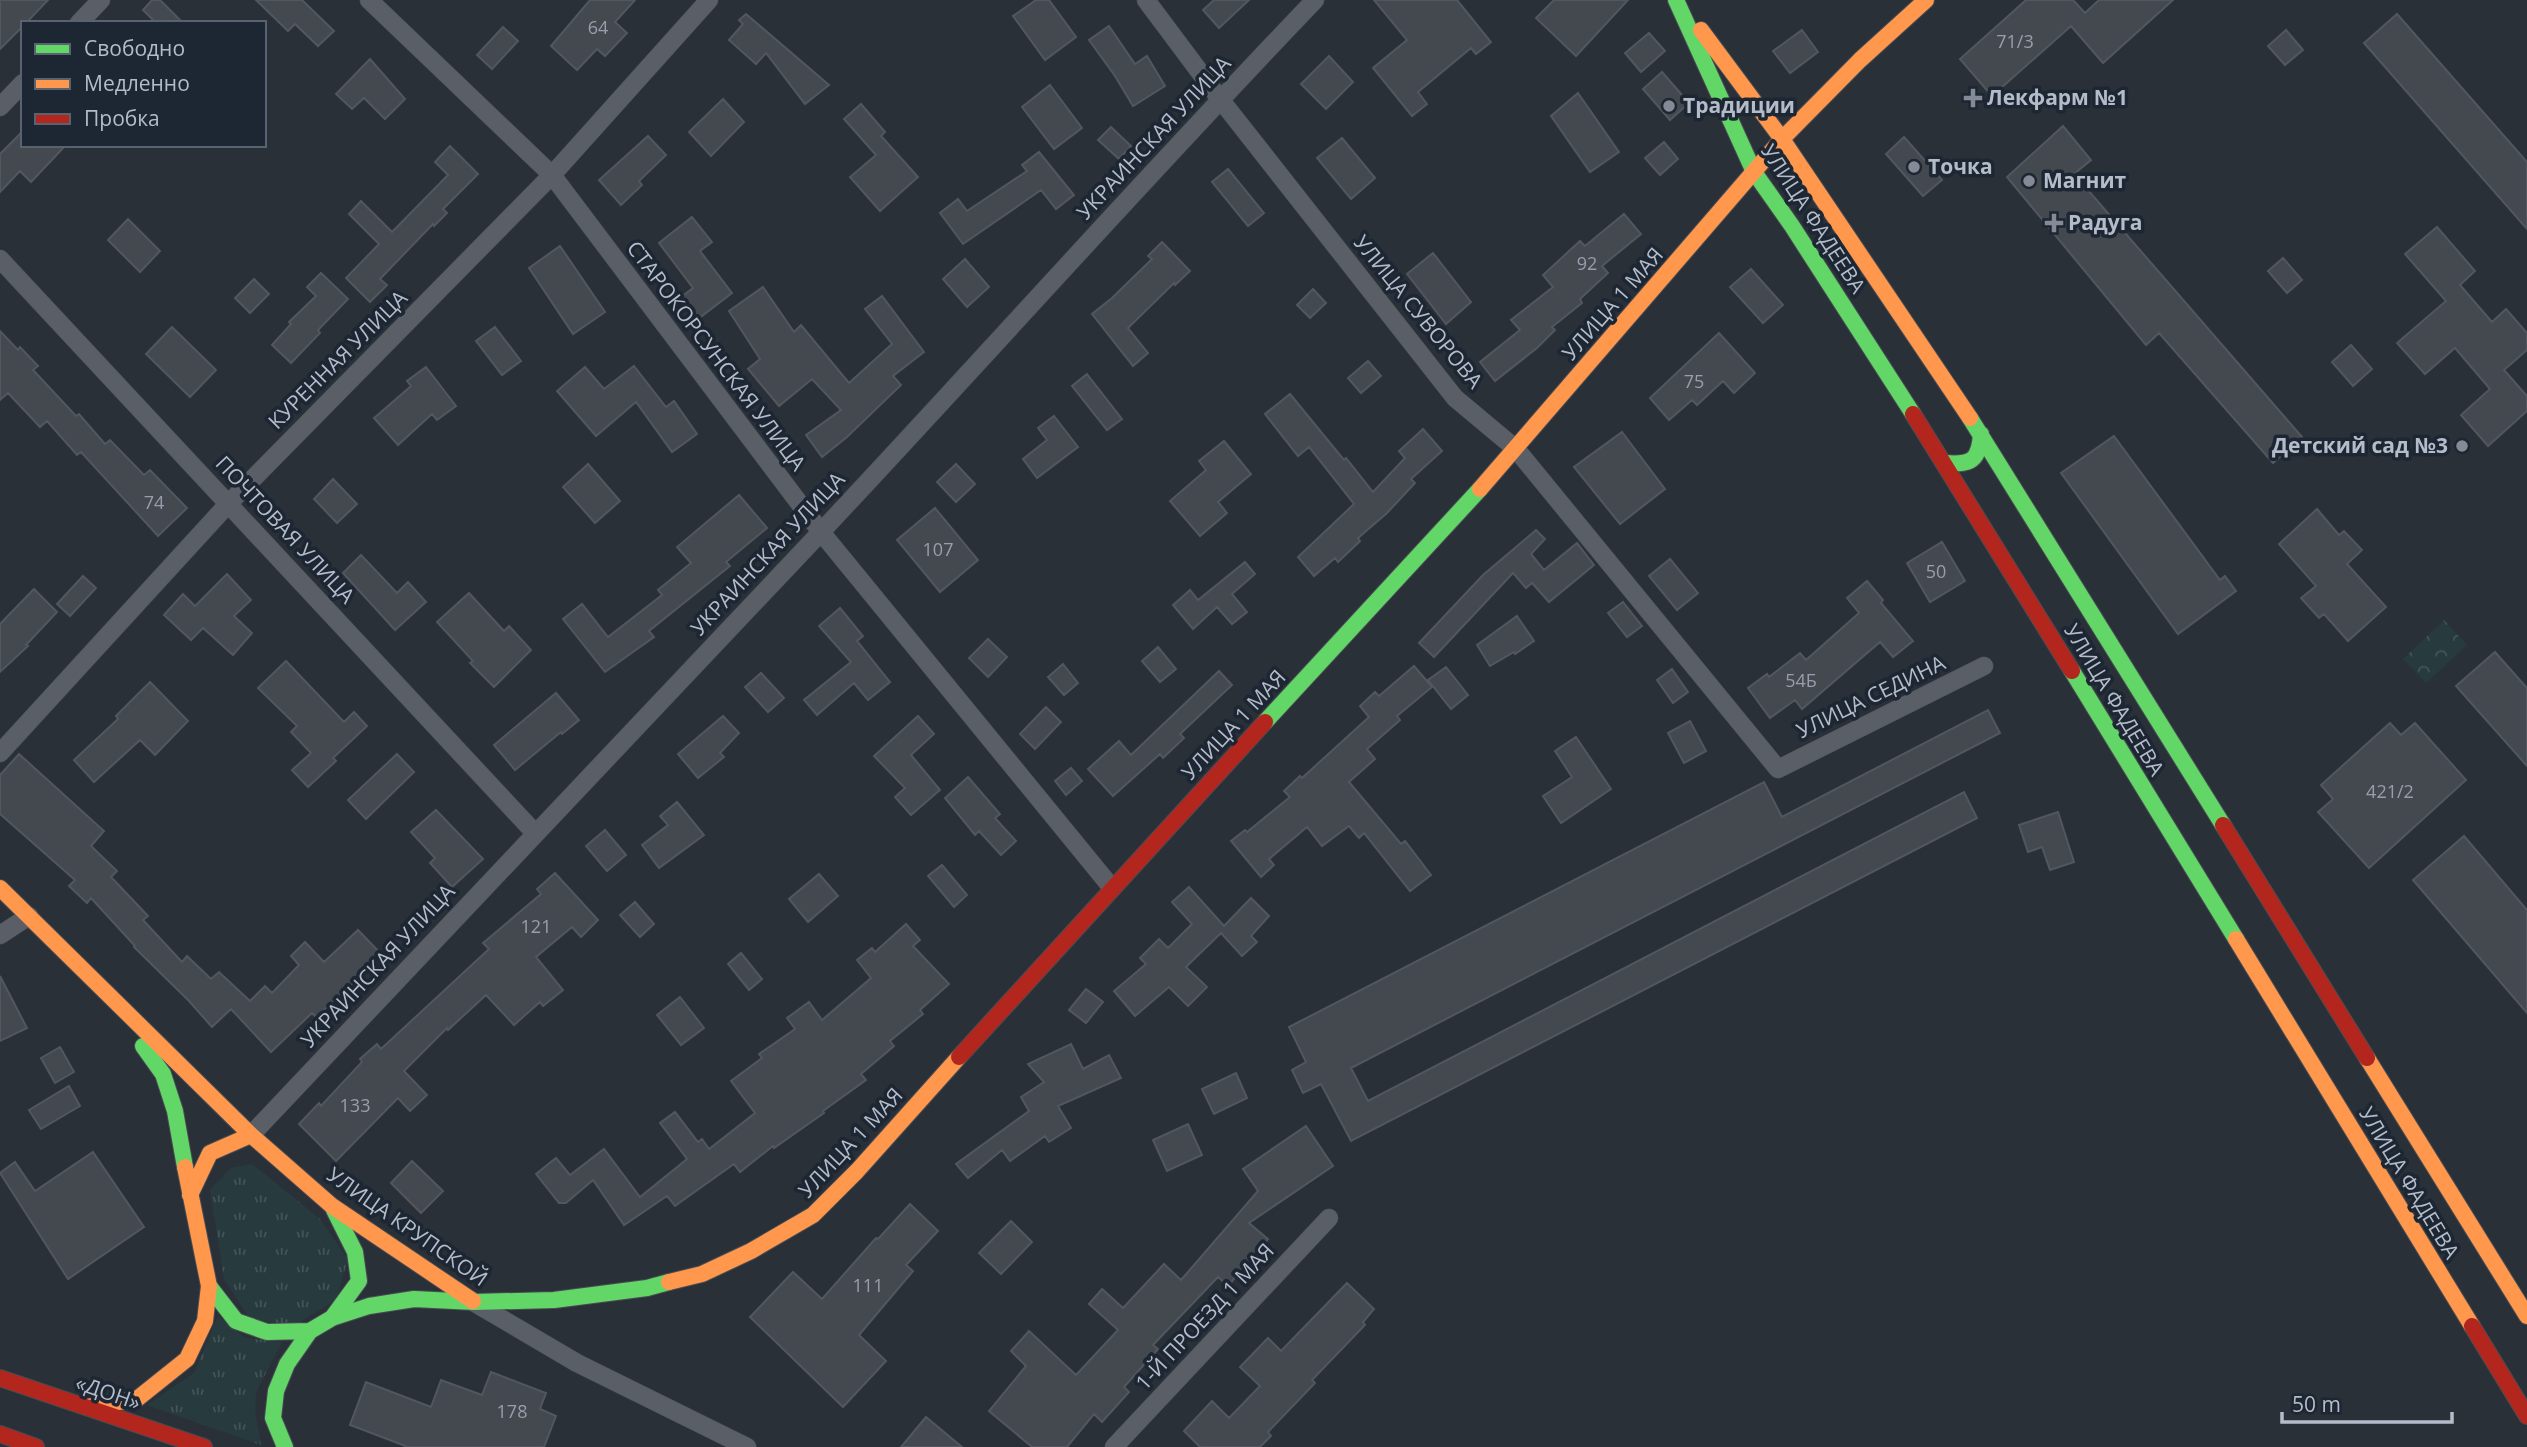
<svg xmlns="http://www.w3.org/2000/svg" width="2527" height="1447" font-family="'Open Sans',sans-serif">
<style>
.grass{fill:url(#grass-tufts)}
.forest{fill:url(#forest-crowns)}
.building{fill:#444950;stroke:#52575f;stroke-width:2}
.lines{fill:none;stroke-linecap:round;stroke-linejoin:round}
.street-casing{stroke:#484c53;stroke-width:19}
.fast-casing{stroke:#484c53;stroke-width:18}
.slow-casing{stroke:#484c53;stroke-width:18}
.jam-casing{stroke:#484c53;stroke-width:18}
.street{stroke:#5a5e66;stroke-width:18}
.fast{stroke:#63d668;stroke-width:16}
.slow{stroke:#ff974d;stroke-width:16}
.jam{stroke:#b3261e;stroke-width:16}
.poi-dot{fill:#848b96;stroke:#1d2633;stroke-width:2.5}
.labels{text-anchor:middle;stroke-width:7;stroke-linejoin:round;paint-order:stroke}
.number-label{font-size:18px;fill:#989fab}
.poi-label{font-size:21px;font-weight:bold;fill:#b4bcc9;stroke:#1d2633;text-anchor:start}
.street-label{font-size:21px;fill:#b4bcc9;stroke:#1d2633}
</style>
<defs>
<pattern id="grass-tufts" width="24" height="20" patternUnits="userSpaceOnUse" patternTransform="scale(1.75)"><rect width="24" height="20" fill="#273a3e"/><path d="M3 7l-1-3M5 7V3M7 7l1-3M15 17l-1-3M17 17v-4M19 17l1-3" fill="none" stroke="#445559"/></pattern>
<pattern id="forest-crowns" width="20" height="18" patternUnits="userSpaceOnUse" patternTransform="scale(1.75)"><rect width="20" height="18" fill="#273a3e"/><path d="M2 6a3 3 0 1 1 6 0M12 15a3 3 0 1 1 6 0" fill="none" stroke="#445559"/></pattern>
</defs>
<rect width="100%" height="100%" fill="#2a3038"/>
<!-- grass -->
<path class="grass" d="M252 1164 320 1219 348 1259 336 1300 295 1325 250 1319 224 1279 210 1190 231 1168Z
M218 1316 245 1338 282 1342 256 1392 255 1411 261 1445 147 1405 194 1373Z"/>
<!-- forest -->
<path class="forest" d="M2444 620 2467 645 2426 683 2403 659Z"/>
<!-- building -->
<path class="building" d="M0 0H48L26 23H23V26L0 49Z
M152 0H160L183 23H156L143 10Z
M256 0H302L334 31 318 46 295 24 288 31Z
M590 0H635L615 22 627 33 605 56 597 49 577 70 551 46Z
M1036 0H1049L1076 37 1045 60 1013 16Z
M1214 0H1249L1219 28 1203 10Z
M1374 0H1457L1491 42 1476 54 1471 48 1418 92 1427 104 1412 116 1373 68 1407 40Z
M1554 0H1628L1576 56 1536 18Z
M2026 0H2073L2085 13 2099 0H2173L2103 63 2071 26 1992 96 1960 59Z
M746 14 829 85 805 104 766 53 756 64 729 40 743 24 739 20Z
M2397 14 2527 162V229L2364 43Z
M1109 26 1135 64 1147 56 1165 86 1133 106 1115 76 1089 40Z
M503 27 518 41 492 69 477 55Z
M1802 30 1818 52 1790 73 1773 51Z
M2286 30 2303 50 2285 65 2268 46Z
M1649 33 1665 51 1641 72 1625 53Z
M1329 56 1353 82 1326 109 1301 84Z
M370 59 405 99 385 119 364 98 352 109 336 94Z
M1662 72 1689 103 1670 120 1643 89Z
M1050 85 1082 128 1054 149 1022 107Z
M1578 93 1619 152 1590 172 1551 116Z
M723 99 744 122 711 156 689 132Z
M861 104 885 132 881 136 918 177 880 211 850 177 876 155 844 119Z
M2063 126 2091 160 2074 174 2302 437 2273 463 2159 333 2146 345 2007 177Z
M1111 127 1131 146 1119 159 1098 140Z
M23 131V145H66L31 182 20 171 0 192V154Z
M648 136 666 155 639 181 642 185 621 205 599 180Z
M1904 137 1942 180 1923 196 1886 154Z
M1342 138 1375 178 1351 199 1317 158Z
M1664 142 1678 159 1660 175 1645 158Z
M450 146 478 174 443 209 447 213 434 226 433 224 380 279 387 285 370 302 346 278 379 244 349 214 361 201 392 232 448 175 435 162Z
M1039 152 1074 195 1056 209 1041 190 963 244 940 213 958 199 967 211 1027 171 1022 165Z
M1228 169 1264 213 1248 226 1212 182Z
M1624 214 1641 234 1602 266 1608 273 1580 299 1582 303 1552 327 1555 330 1537 348 1495 381 1480 362 1520 330 1511 320 1553 287 1543 275 1580 241 1585 246Z
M692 217 712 242 700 251 732 293 698 319 681 297 693 288 659 243Z
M128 219 160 251 140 272 108 240Z
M2437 227 2475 271 2460 285 2492 322 2506 309 2527 333V350L2504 370 2527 396V411L2488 446 2461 415 2490 389 2455 348 2425 374 2397 343 2446 301 2405 254Z
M1162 242 1190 271 1175 285 1174 283 1128 328 1148 353 1133 366 1092 314 1112 298 1152 259 1148 256Z
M560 246 605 312 573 334 529 268Z
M1433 253 1471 302 1446 324 1407 274Z
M2283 258 2302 280 2287 293 2268 271Z
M965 259 989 287 967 307 943 279Z
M1751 269 1783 305 1763 323 1730 287Z
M321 273 348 299 318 330 320 333 291 363 272 345 291 324 289 322 316 296 307 287Z
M254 279 269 294 250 313 235 298Z
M763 287 794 332 801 325 849 383 892 344 865 309 882 296 924 352 893 376 901 385 847 437 822 457 806 435 841 410 812 379 779 406 748 369 760 359 729 311Z
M1313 289 1326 303 1310 318 1297 305Z
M172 327 216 370 190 397 146 354Z
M495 327 521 361 502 375 476 341Z
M0 331 18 350 20 347 38 366 33 370 76 416 79 414 105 444 110 440 144 475 150 470 187 508 158 536 81 452 77 455 47 421 40 427 8 393 0 400Z
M1719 333 1755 373 1734 393 1723 381 1697 405 1692 400 1669 420 1650 398Z
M2351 345 2372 369 2353 386 2332 362Z
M1368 361 1381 376 1361 393 1348 378Z
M634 366 666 407 674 401 697 434 672 452 636 402 596 436 557 391 585 367 604 389Z
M426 367 456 406 437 420 432 414 398 445 374 418 411 386 407 381Z
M1087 374 1122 419 1107 430 1072 386Z
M1290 394 1344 460 1346 458 1373 492 1405 458 1399 451 1423 429 1442 451 1411 479 1415 483 1387 513 1358 538 1360 541 1338 562 1335 558 1314 576 1298 557 1354 504 1309 447 1298 456 1265 414Z
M1054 416 1078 447 1037 478 1023 459 1047 440 1038 428Z
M1622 432 1665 489 1620 524 1574 467Z
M2114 436 2220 580 2225 576 2236 591 2178 634 2061 473Z
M1224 441 1251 474 1218 502 1227 513 1200 536 1170 501 1206 470 1199 461Z
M588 464 620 501 595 523 563 487Z
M956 464 975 484 956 502 937 482Z
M333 479 357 504 337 523 314 499Z
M739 495 767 528 726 562 730 566 649 631 654 637 605 672 563 619 582 604 608 637 662 595 658 590 691 563 677 547Z
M935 508 978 560 940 592 897 540Z
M2317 509 2339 535 2344 531 2362 550 2347 564 2386 607 2348 641 2324 614 2319 618 2301 598 2316 586 2279 544Z
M1536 530 1545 539 1531 554 1544 570 1577 543 1594 565 1549 602 1532 583 1526 588 1513 573 1434 657 1419 643 1483 575Z
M1942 542 1965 581 1930 602 1907 563Z
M361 555 397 593 408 582 426 602 395 630 343 573Z
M1670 559 1698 593 1677 610 1649 576Z
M1245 562 1255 574 1232 594 1247 612 1232 624 1217 607 1193 629 1173 605 1190 590 1198 600Z
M227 574 251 600 234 616 252 633 233 655 203 628 191 640 164 615 183 594 195 606Z
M83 576 96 588 70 616 57 604Z
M1867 581 1883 600 1881 603 1913 641 1893 657 1880 642 1802 709 1795 700 1770 718 1748 688 1767 674 1769 677 1800 653 1806 660 1859 613 1847 598Z
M34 589 57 612 26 645 28 646 0 672V624Z
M469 593 504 631 509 626 531 650 494 687 470 663 473 661 437 622Z
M1623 602 1642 626 1627 637 1608 613Z
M840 608 863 636 857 641 890 682 868 700 854 683 817 715 804 700 851 662 819 626Z
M1517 616 1534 641 1515 654 1514 652 1490 666 1477 645Z
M988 639 1007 657 988 677 969 658Z
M1158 647 1176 669 1160 682 1142 661Z
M2495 652 2527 688V766L2456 686Z
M286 661 344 722 354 712 367 726 333 758 336 761 308 787 292 770 311 753 291 732 297 726 258 688Z
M1063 664 1078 683 1064 695 1048 677Z
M1414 666 1432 687 1397 716 1400 720 1367 749 1375 759 1349 782 1401 844 1405 841 1431 875 1410 891 1364 833 1359 838 1349 826 1322 846 1307 827 1269 859 1274 865 1261 877 1231 841 1245 830 1247 832 1290 797 1284 791 1300 776 1302 778 1369 717 1360 706 1375 692 1379 696Z
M1446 667 1468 695 1451 709 1428 680Z
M1672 669 1688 692 1673 703 1657 680Z
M1219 671 1232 685 1180 734 1184 738 1163 758 1160 754 1113 796 1088 769 1119 741 1131 755Z
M761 673 784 698 768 712 745 687Z
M150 682 188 721 155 755 140 740 94 782 74 760 118 719 116 716Z
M556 693 579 720 562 734 561 732 515 770 494 745Z
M1046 707 1061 722 1035 749 1020 734Z
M1988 710 2000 733 1351 1068 1368 1101 1964 792 1977 818 1351 1141 1321 1084 1303 1093 1292 1070 1306 1062 1289 1027 1764 782 1782 817Z
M723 716 739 733 720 753 724 757 698 778 678 754Z
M918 716 934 734 911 755 940 790 911 815 895 797 905 788 874 756Z
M1690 721 1706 751 1684 763 1668 733Z
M2390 723 2401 735 2415 723 2466 780 2369 868 2318 812 2333 799 2321 785Z
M1576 737 1611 789 1561 823 1543 796 1572 777 1555 751Z
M19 754 104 831 91 846 117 871 111 877 148 916 143 920 182 962 187 956 211 979 219 972 250 1001 265 986 272 993 299 965 291 956 305 942 324 962 358 930 383 956 316 1017 312 1013 271 1052 231 1009 212 1027 189 1001 134 947 135 946 91 898 87 903 69 886 75 880 0 814V775Z
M397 754 414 772 366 819 348 800Z
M1071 768 1082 781 1066 795 1055 781Z
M968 777 1000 814 995 818 1016 841 1001 855 979 831 975 835 945 798Z
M677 802 704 835 659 868 642 845 668 825 660 816Z
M436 810 483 859 452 887 430 863 435 858 411 832Z
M2058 812 2074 862 2050 870 2042 847 2028 852 2019 825Z
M605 830 626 855 607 871 586 846Z
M2464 836 2527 910V1013L2413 880Z
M942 865 967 895 954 907 928 876Z
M555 873 598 920 581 937 572 927 536 957 563 990 543 1006 540 1002 514 1025 486 995 448 1030 447 1028 404 1071 427 1095 410 1111 398 1098 336 1161 299 1124 319 1103 321 1106 362 1062 360 1059 377 1044 381 1049 489 949 483 943 541 894 537 889Z
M819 874 838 896 808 922 789 899Z
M1189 887 1224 926 1251 898 1269 916 1251 936 1257 942 1242 956 1221 933 1186 967 1207 987 1188 1006 1169 987 1135 1016 1114 991 1146 964 1140 958 1159 939 1168 948 1192 924 1172 902Z
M635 902 654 924 640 937 620 915Z
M906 924 920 940 913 946 949 984 920 1010 923 1014 890 1041 894 1046 861 1074 866 1080 823 1111 824 1113 774 1148 773 1146 740 1172 734 1164 675 1206 667 1196 624 1225 593 1180 566 1203H559L536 1174 556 1158 570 1175 604 1149 640 1197 687 1159 660 1123 675 1112 698 1142 702 1139 709 1149 755 1113 731 1081 762 1058 759 1054 795 1029 787 1018 809 1002 822 1020 871 978 857 960 872 948 875 952Z
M741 953 762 979 749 990 728 964Z
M0 976 27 1028 0 1041Z
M1086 989 1103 1002 1086 1023 1069 1010Z
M680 997 704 1028 681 1045 657 1015Z
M1071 1044 1083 1069 1109 1055 1121 1078 1058 1106 1071 1128 1049 1142 1045 1136 1010 1161 1002 1150 968 1178 956 1164 1029 1111 1021 1097 1044 1082 1028 1064Z
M60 1047 74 1072 55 1083 41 1058Z
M1236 1073 1247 1098 1214 1114 1202 1089Z
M69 1086 80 1106 41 1129 29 1110Z
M1188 1124 1202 1155 1167 1171 1153 1140Z
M1306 1126 1333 1166 1249 1223 1268 1239 1228 1286 1218 1277 1153 1345 1158 1349 1124 1387 1129 1392 1102 1422 1094 1414 1067 1447H1032L989 1411 1026 1366 1011 1351 1029 1331 1076 1375 1118 1330 1089 1304 1102 1289 1123 1308 1164 1264 1181 1280 1258 1191 1243 1169Z
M93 1152 144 1227 68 1279 0 1173 15 1162 35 1191Z
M412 1161 443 1191 421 1213 391 1183Z
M910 1204 938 1231 906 1265 913 1271 859 1335 886 1361 843 1407 750 1317 793 1272 822 1299 876 1238 878 1239Z
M1011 1221 1032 1242 1001 1274 979 1253Z
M1347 1283 1374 1309 1363 1322 1365 1325 1312 1380 1315 1383 1268 1432 1271 1436 1260 1447H1200L1184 1431 1212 1401 1229 1418 1260 1386 1240 1367 1268 1338 1281 1351Z
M491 1372 546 1393 540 1409 556 1416 544 1447H408L350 1425 366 1382 431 1407 441 1380 482 1395Z
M926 1417 962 1447H901Z"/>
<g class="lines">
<defs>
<path id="street" d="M369 0 552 175 821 532 1112 888
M1146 0 1220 99 1455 398 1516 449 1778 769 1984 666
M79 23 101 0
M0 107 23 83
M0 259 534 832
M0 753 229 503 552 175 709 0
M0 935 29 916
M251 1135C440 934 631 734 820 533 986 356 1147 175 1315 0
M475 1303 577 1363 747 1447
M1114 1447 1329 1218"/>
<path id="fast" d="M1676 0 1754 172 1792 226 1913 414
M1970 418 2223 825
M1945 463C1971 465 1979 461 1981 434
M2072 671 2236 939
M1265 722 1480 489
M143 1046 163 1074 175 1111 185 1167
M209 1286 236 1321 267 1332 310 1331
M332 1318 359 1281 355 1252 334 1210
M285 1447 273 1418 276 1391 287 1364 310 1331 332 1318 369 1306 414 1299 474 1302 554 1300 647 1288 669 1282"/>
<path id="slow" d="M1701 30 1782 139 1970 418
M1480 489 1782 139 1860 60 1926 0
M0 888 251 1135 332 1206 473 1301
M2236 939 2472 1326
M2367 1058 2527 1316
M190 1195 210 1153 251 1135
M669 1282 702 1274 751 1251 813 1215 857 1171 959 1057
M87 1407 137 1399 187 1359 205 1321 209 1286 185 1167"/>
<path id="jam" d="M1913 414 2072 671
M2223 825 2367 1058
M959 1057 1265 722
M2472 1326 2527 1416
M0 1378 204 1447
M0 1434 36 1447"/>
</defs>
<!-- street casing -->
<use href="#street" class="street-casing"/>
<!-- fast casing -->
<use href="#fast" class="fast-casing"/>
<!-- slow casing -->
<use href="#slow" class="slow-casing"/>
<!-- jam casing -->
<use href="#jam" class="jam-casing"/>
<!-- street -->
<use href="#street" class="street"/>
<!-- fast -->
<use href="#fast" class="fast"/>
<!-- slow -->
<use href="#slow" class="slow"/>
<!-- jam -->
<use href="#jam" class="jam"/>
</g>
<!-- markers -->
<g class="poi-dot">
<path d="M1969.5 87.5h7v7h7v7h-7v7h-7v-7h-7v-7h7z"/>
<circle cx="1669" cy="106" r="7"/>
<circle cx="1914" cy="167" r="7"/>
<circle cx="2029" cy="181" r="7"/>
<path d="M2050.5 212.5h7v7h7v7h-7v7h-7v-7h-7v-7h7z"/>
<circle cx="2462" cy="446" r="7"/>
</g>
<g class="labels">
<!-- number labels -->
<g class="number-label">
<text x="598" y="34">64</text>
<text x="2015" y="48">71/3</text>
<text x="1587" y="270">92</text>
<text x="1694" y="388">75</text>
<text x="154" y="509">74</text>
<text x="938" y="556">107</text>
<text x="1936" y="578">50</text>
<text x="1801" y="687">54Б</text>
<text x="2390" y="798">421/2</text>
<text x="536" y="933">121</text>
<text x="355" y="1112">133</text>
<text x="868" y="1292">111</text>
<text x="512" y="1418">178</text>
</g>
<!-- poi labels -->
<g class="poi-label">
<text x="1987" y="105">Лекфарм №1</text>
<text x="1683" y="113">Традиции</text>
<text x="1928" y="174">Точка</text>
<text x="2043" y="188">Магнит</text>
<text x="2068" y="230">Радуга</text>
<text x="2448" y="453" text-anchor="end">Детский сад №3</text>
</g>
<!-- street labels -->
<g class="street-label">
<text transform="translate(1154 138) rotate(-47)" y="7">УКРАИНСКАЯ УЛИЦА</text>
<text transform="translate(1813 219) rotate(57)" y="7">УЛИЦА ФАДЕЕВА</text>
<text transform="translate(1613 304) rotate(-49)" y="7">УЛИЦА 1 МАЯ</text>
<text transform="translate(1418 312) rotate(51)" y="7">УЛИЦА СУВОРОВА</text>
<text transform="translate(716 356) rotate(53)" y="7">СТАРОКОРСУНСКАЯ УЛИЦА</text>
<text transform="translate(338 360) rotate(-45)" y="7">КУРЕННАЯ УЛИЦА</text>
<text transform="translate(285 530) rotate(47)" y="7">ПОЧТОВАЯ УЛИЦА</text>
<text transform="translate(768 554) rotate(-47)" y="7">УКРАИНСКАЯ УЛИЦА</text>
<text transform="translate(1871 697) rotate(-26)" y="7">УЛИЦА СЕДИНА</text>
<text transform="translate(2114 700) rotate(59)" y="7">УЛИЦА ФАДЕЕВА</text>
<text transform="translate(1234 725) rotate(-47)" y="7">УЛИЦА 1 МАЯ</text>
<text transform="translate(378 966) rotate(-47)" y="7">УКРАИНСКАЯ УЛИЦА</text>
<text transform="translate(851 1143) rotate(-47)" y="7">УЛИЦА 1 МАЯ</text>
<text transform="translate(2409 1183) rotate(59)" y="7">УЛИЦА ФАДЕЕВА</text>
<text transform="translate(407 1227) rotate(35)" y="7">УЛИЦА КРУПСКОЙ</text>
<text transform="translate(1205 1317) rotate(-47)" y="7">1-Й ПРОЕЗД 1 МАЯ</text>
<text transform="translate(108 1393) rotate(19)" y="7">«ДОН»</text>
</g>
</g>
<!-- legend -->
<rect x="21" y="21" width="245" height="126" fill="#1d2633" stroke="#59626f" stroke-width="2"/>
<rect x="35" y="44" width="35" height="10" fill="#63d668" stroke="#59626f" stroke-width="2"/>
<text x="84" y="56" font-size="21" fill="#b4bcc9">Свободно</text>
<rect x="35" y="79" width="35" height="10" fill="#ff974d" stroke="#59626f" stroke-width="2"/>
<text x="84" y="91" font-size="21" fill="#b4bcc9">Медленно</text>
<rect x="35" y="114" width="35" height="10" fill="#b3261e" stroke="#59626f" stroke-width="2"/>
<text x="84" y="126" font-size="21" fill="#b4bcc9">Пробка</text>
<!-- scale -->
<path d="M2282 1412v10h170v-10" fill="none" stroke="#b4bcc9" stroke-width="3.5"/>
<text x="2292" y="1412" font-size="21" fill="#b4bcc9" stroke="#1d2633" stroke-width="5" paint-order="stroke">50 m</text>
</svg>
